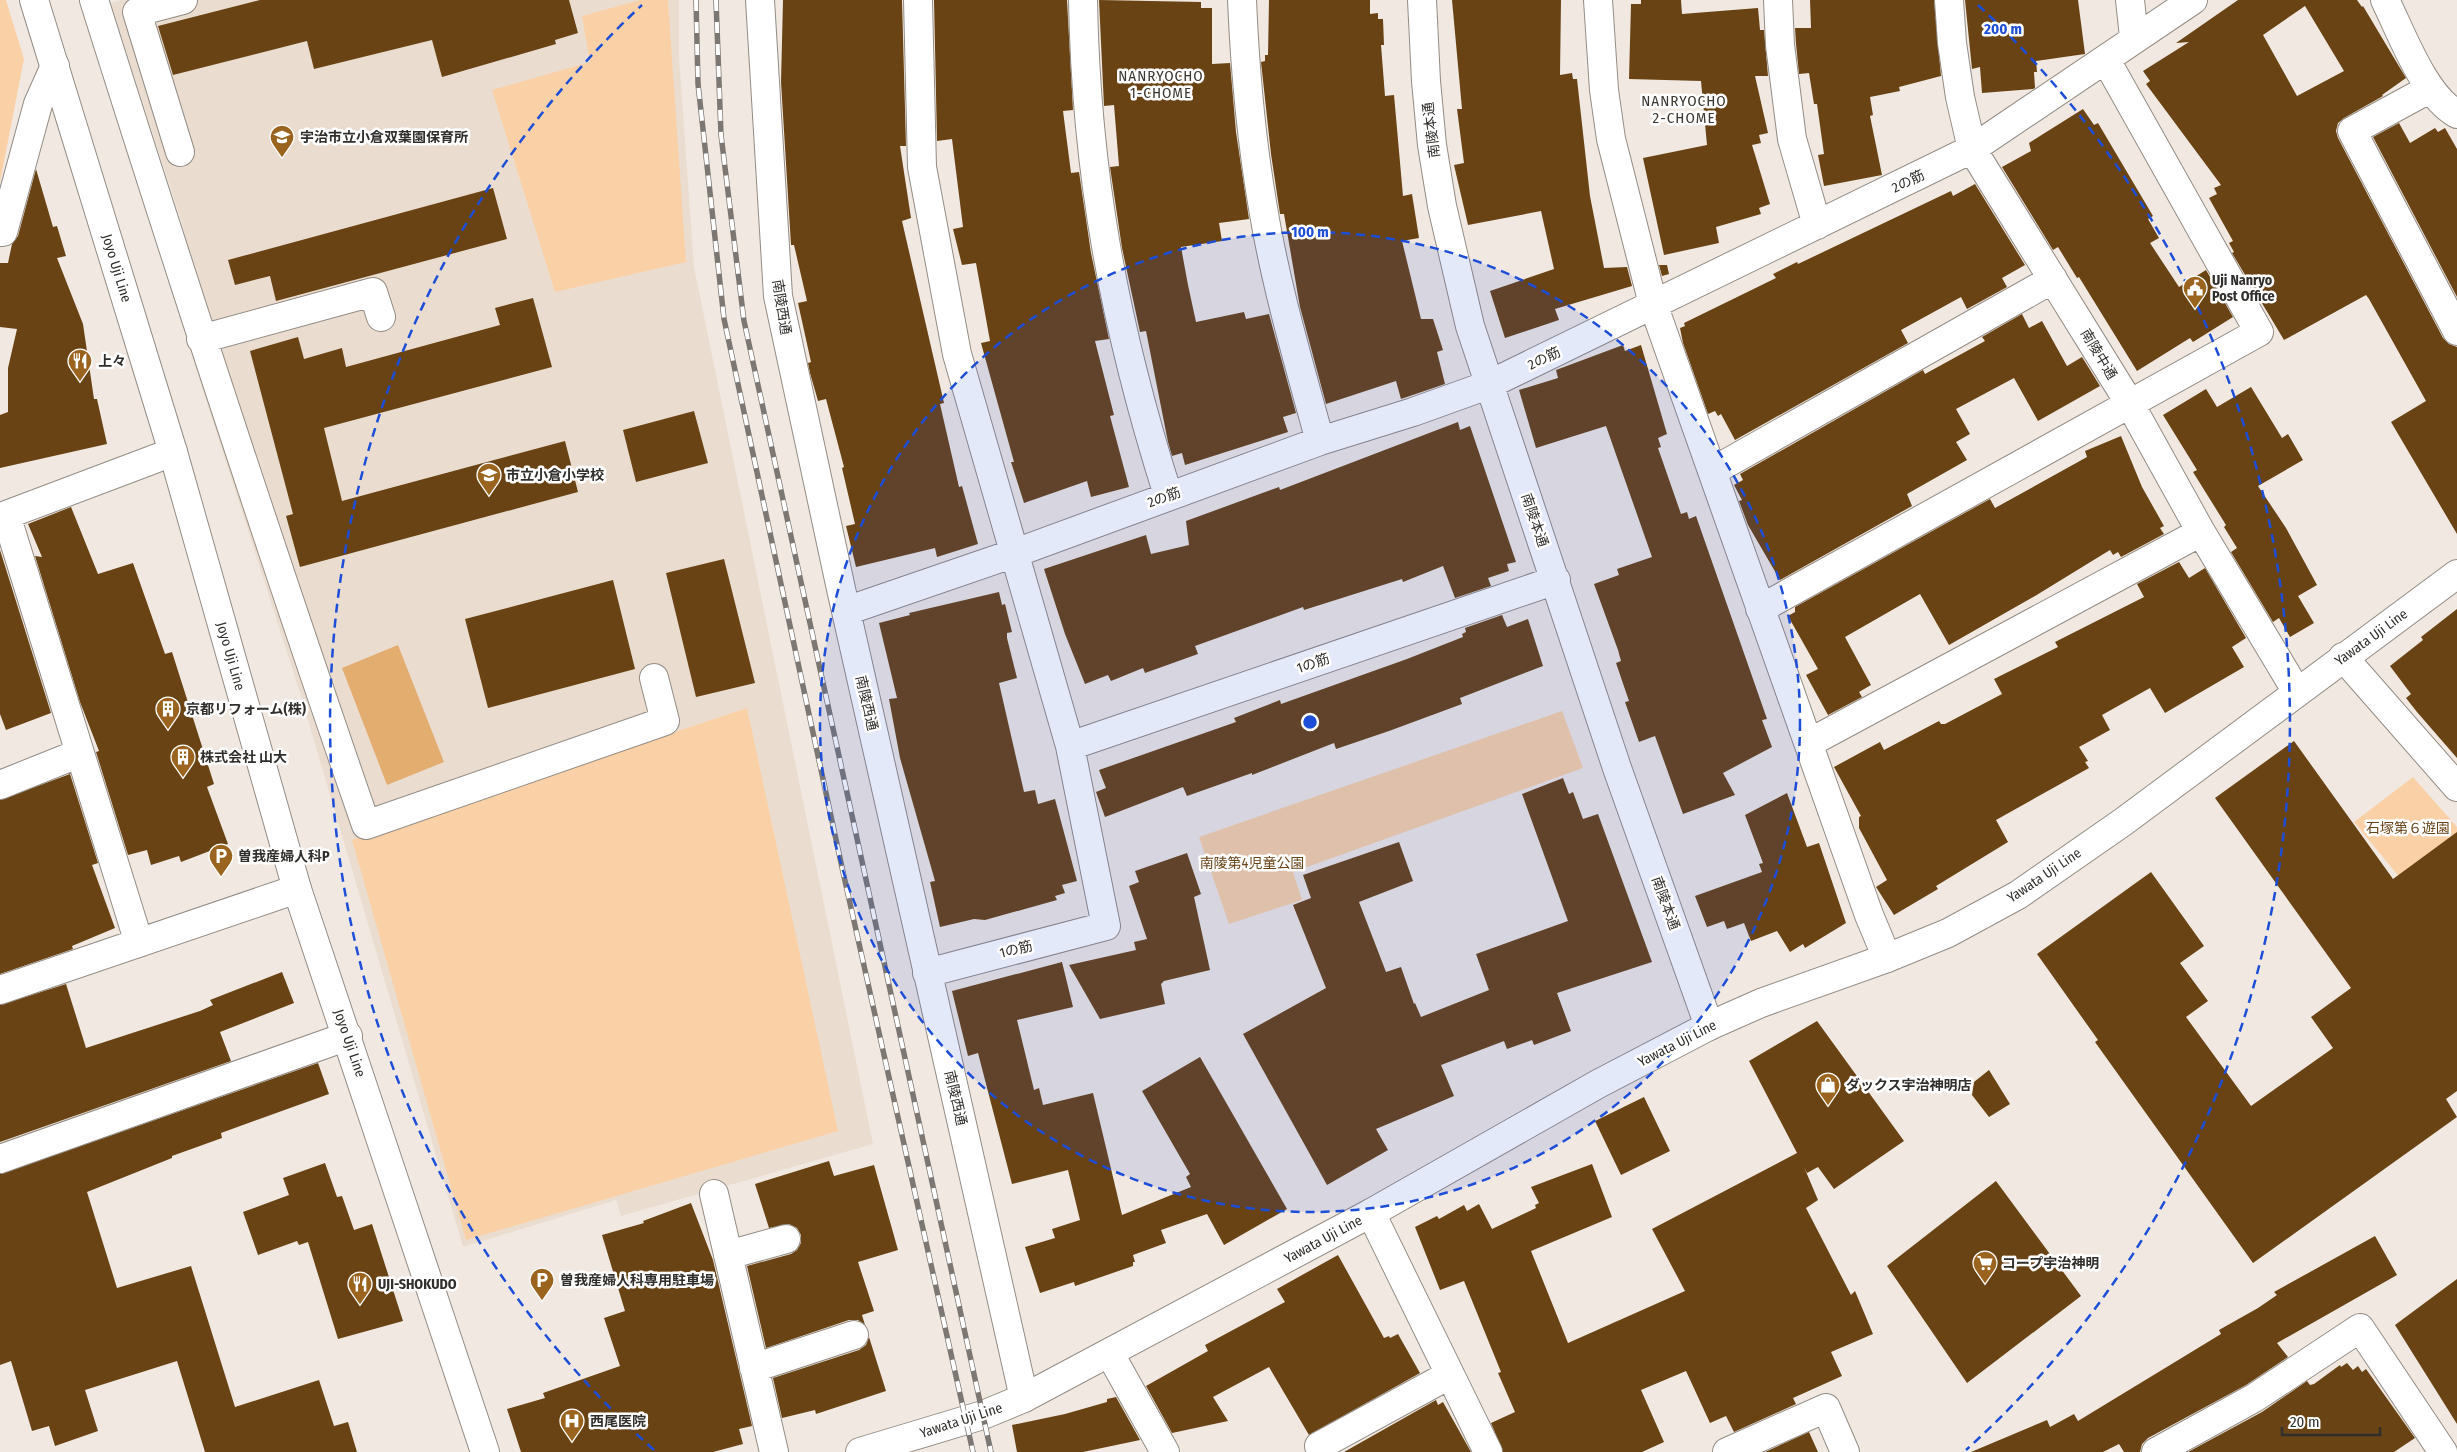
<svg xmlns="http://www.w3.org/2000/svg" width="2457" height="1452" font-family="'Fira Sans Condensed','Noto Sans JP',sans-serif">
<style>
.built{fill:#eaddd0}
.green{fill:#fad1a6}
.water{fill:#e4ad70}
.building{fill:#694313;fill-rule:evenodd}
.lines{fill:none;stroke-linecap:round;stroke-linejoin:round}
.minor-casing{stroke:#938c85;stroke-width:30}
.major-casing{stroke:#938c85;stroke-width:30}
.minor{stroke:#fff;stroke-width:28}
.major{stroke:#fff;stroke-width:28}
.rail-casing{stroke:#7c7772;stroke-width:5.5}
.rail{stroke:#fff;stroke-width:4;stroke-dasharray:11;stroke-linecap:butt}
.ring{fill:none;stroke:#1d4ed8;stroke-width:2.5;stroke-dasharray:9 6}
.labels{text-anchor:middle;stroke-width:5;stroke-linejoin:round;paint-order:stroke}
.street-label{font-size:14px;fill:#312f2c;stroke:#fff}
.poi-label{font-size:14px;font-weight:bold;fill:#312f2c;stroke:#fff;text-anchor:start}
.park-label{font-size:14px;fill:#6a4518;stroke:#fff}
.neighbourhood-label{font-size:15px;letter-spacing:1px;fill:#3d3731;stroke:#fff}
.centre{fill:#1d4ed8;stroke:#fff;stroke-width:2.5}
.ring-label{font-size:15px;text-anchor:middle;font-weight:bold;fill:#1d4ed8;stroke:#fff;stroke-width:5;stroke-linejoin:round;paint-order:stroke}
</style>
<rect width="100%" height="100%" fill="#f1e9e1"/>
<!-- built -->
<path class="built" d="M121 0H679V57L694 267 873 1144 621 1216 616 1200 463 1247 300 693 168 281 193 273 181 220 110 3Z"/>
<!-- green -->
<path class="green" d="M0 0H6L24 59 0 182Z
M640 0H668L686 262 555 292 492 90 590 62 582 16Z
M747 708 838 1131 466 1240 352 840Z
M1562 711 1583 768 1293 872 1302 900 1229 924 1199 837Z
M2413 777 2457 827V842L2405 884 2354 822Z"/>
<!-- water -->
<path class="water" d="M398 645 444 762 387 785 342 668Z"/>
<!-- building -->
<path class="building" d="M260 0H569L578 33 555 40 556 44 442 77 432 40 314 69 307 41 173 75 158 26Z
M783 0H902L906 146H900L911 218 902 221 944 403 940 404 959 487 962 486 978 544 937 557 935 548 856 567 846 526 855 524 842 468 844 467 826 399 818 401 810 373 808 363 811 362 798 303 807 301 794 245H791L781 82Z
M934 0H1067L1073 110 1063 111 1071 173 1079 172 1091 253 1109 339 1095 341 1114 415 1110 416 1129 487 1091 497 1087 481 1024 503 1011 462H1014L981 343 990 341 976 263 962 265 953 229 963 227 952 139 937 141Z
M1099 0 1201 2V8H1212V64L1230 63 1236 132 1249 219 1219 223 1222 241 1181 247 1188 285 1196 322 1244 312 1246 319 1269 314 1296 413 1283 417 1288 432 1185 465 1182 453 1172 456 1168 442 1146 331 1140 332 1122 248 1110 167 1119 166 1114 105 1104 106Z
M1269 0H1370V14L1378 13V19H1383L1384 45H1381L1385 96 1394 95 1403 196 1412 194 1419 238 1402 241 1421 319H1433L1443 350 1437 352 1445 384 1401 399 1396 381 1326 404 1300 307 1284 214H1280L1271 154 1261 62 1265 61V55H1268Z
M1452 0H1561L1560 75 1572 73 1573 79H1577L1590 196 1604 268 1627 267 1632 286 1555 309 1559 320 1505 338 1490 291 1554 269 1541 211 1468 225 1454 165 1464 163 1457 109H1462Z
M1641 0H1681L1682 14 1758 8 1760 30H1764L1768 76H1755L1768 133 1759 135 1761 143 1752 145 1770 204 1759 208 1761 214 1716 227 1719 243 1664 255 1643 158 1707 145 1701 81 1629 79 1631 4H1641Z
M1810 0H1934L1941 76 1899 87 1900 91 1870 97 1873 115 1870 116 1882 175 1824 186 1818 155 1824 154 1817 104H1814L1809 73 1799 74 1796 44 1795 28H1811Z
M1965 0H2078L2085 54 2036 61 2037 72H2034L2035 88 2033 89 1982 93 1980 67 1972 69Z
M2238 0H2357L2362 7 2363 6 2406 78 2382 95 2383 96 2344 118 2338 123 2336 131 2338 138 2443 338 2449 344 2457 347V534L2391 422 2426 401 2369 299 2366 295 2284 340 2232 253 2234 252 2229 243 2233 241 2209 198 2217 194 2214 188 2221 185 2146 84 2150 81 2143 71 2189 42 2176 43ZM2305 6 2344 71 2297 96 2263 35Z
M2083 109 2094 125 2098 123 2153 216 2148 219 2159 238 2150 243 2179 287 2206 270 2233 317 2193 342 2190 338 2137 371 2079 277 2077 278 2058 247 2053 250 2002 167 2031 151 2029 143Z
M2399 123 2410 143 2435 128 2438 132 2445 128 2457 149V297L2373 137Z
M36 169 53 227 57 226 66 256 57 258 83 324 94 399H97L107 444 0 468V415L8 412V368L17 329 0 327V263H8L12 244 18 236Z
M1975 184 2025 265 2002 278 2007 287 1967 309 1961 297 1901 330 1908 343 1735 440 1721 414 1718 416 1715 411 1708 414 1683 343 1680 328 1685 326 1684 323 1776 278 1773 274 1797 262 1798 264 1951 191 1953 196Z
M493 188 507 239 276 301 270 276 235 285 228 260Z
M1659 265H1667L1669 274 1662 276Z
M533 298 552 367 324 428 342 501 565 441 578 492 300 567 286 516 293 514 250 351 298 337 304 359 342 348 346 367 500 325 495 308Z
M2022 314 2029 328 2042 321 2067 366 2082 357 2100 386 2038 421 2014 378 1956 409 1970 434 1956 442 1967 460 1907 494 1912 506 1780 580 1748 525 1739 501 1742 500 1734 485 1743 480 1740 474 1923 370 1925 374 1985 341 1982 337Z
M1623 345 1625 351 1641 345 1667 434 1658 438 1661 447 1658 448 1681 514 1687 512 1689 519 1696 516 1767 719 1762 720 1772 747 1723 773 1735 795 1683 814 1655 736 1639 742 1625 702 1629 701 1616 663 1621 661 1618 650 1594 584 1619 575 1617 569 1652 557 1606 426 1536 448 1519 390 1558 378 1556 370Z
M2251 387 2282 438 2288 434 2303 460 2258 486 2286 528 2317 585 2298 596 2314 623 2290 637 2279 618 2273 622 2231 552 2237 548 2224 527 2226 525 2193 472 2197 470 2163 415 2206 389 2217 407Z
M694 411 708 463 636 482 623 430Z
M1458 422 1460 430 1470 426 1516 562 1507 564 1509 571 1488 578 1491 586 1455 598 1443 566 1403 582 1402 579 1304 610 1303 607 1195 646 1198 654 1145 673 1143 668 1111 681 1108 675 1085 684 1065 634 1044 569 1146 535 1151 554 1189 545 1186 521 1279 487 1280 490Z
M2121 436 2142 487 2164 526 2160 528 2164 534 2121 557 2118 552 2113 555 2110 550 2035 596 1949 645 1920 594 1845 637 1871 685 1859 692 1862 697 1828 715 1806 675 1818 669 1788 616 1795 612V607L1990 499 1995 508 2087 457 2085 451Z
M71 507 98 574 133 563 165 654 172 652 214 784 207 787 228 844 181 862 179 856 151 865 147 850 128 855 96 752 99 751 80 702 35 556 42 557 28 524Z
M0 550 51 713 6 730 0 714Z
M724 559 755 683 696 697 666 573Z
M2179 562 2189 578 2205 568 2246 638 2232 647 2244 667 2165 713 2150 688 2102 715 2110 730 2079 747 2088 761 2085 762 2089 768 1996 820 2008 842 1936 886 1938 889 1894 915 1876 887 1887 880 1859 828V817L1861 816 1834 767 1880 742 1884 750 1939 721 1941 724H1945L2002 694 1994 679 2058 647 2055 642 2144 597 2137 584Z
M613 580 635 669 488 708 465 619Z
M999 592 1002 605 1005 604 1012 632 1007 633V638L1017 678 999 683 1024 792 1035 790 1038 804 1055 799 1077 881 1062 885 1065 893 1055 896 1057 900 985 920 974 919 940 927 930 882 935 881 900 758 889 699 897 698 879 623 910 615 909 613Z
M2457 609V758L2417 712 2406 698 2411 694 2390 666 2423 640 2421 637Z
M1502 615 1507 627 1528 619 1543 666 1460 698 1462 704 1389 731 1336 749 1334 743 1252 775V773L1187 796 1183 787 1105 817 1096 792 1106 788 1099 770 1236 722 1234 718 1280 700 1281 704 1407 659 1463 637 1462 634 1466 632 1465 628Z
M2294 741 2393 879 2457 832V1091L2446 1099 2457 1117 2253 1263 2095 1042 2098 1040 2037 954 2151 872 2204 946 2180 963 2208 1001 2186 1017 2251 1106 2333 1048 2311 1017 2351 988 2215 798Z
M70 774 98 863 92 865 115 928 72 946 73 949 0 974V800Z
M1563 778 1569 794 1573 792 1583 819 1598 814 1652 962 1557 993 1571 1031 1534 1045 1532 1040 1507 1049 1504 1041 1441 1065 1454 1096 1376 1129 1388 1150 1327 1185 1243 1034 1326 988 1293 905 1311 898 1303 875 1399 842 1413 881 1359 902 1386 972 1401 967 1414 1004 1415 1003 1421 1017 1489 990 1476 954 1568 921 1522 794Z
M1787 793 1807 847 1819 843 1846 923 1805 948 1803 944 1790 952 1777 931 1751 941 1744 923 1727 929 1724 921 1707 927 1695 896 1762 872 1759 864 1763 863 1745 815Z
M1187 853 1201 894 1194 897 1210 970 1164 981 1161 984 1165 1004 1100 1019 1069 965 1136 950 1134 942 1147 939 1129 886 1139 882 1135 871Z
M1062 962 1073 1007 1017 1020 1034 1090 1039 1088 1043 1105 1093 1093 1122 1215 1191 1187 1186 1177 1190 1174 1142 1091 1200 1057 1287 1209 1224 1245 1207 1214 1161 1230 1166 1243 1133 1255 1135 1262H1133V1266L1075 1286 1074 1282 1040 1293 1025 1247 1055 1238 1052 1229 1080 1220 1068 1170 1012 1184 978 1053 968 1056 952 991Z
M282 972 294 1003 220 1032 231 1061 0 1142V1005L66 984 86 1048 200 1011 213 1005 210 1000Z
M1817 1021 1904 1141 1834 1189 1818 1167 1807 1173 1804 1167 1818 1200 1806 1208 1851 1295 1855 1291 1873 1334 1831 1352 1842 1376 1793 1398 1796 1404 1734 1432 1726 1416 1710 1423 1686 1371 1641 1390 1664 1442 1642 1452H1503L1491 1423 1515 1412 1498 1373 1501 1372 1464 1281 1440 1290 1415 1227 1437 1216 1439 1219 1464 1205 1467 1211 1479 1204 1492 1229 1536 1208 1535 1205 1539 1203 1531 1187 1592 1164 1612 1217 1531 1251 1568 1343 1685 1291 1652 1229 1797 1153 1749 1061Z
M318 1063 329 1094 221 1133 222 1138 172 1156V1158L87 1192 117 1288 191 1266 235 1407 319 1380 334 1426 348 1422 357 1452H205L177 1361 85 1390 98 1431 55 1446 49 1426 32 1431 11 1361 0 1365V1174Z
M1989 1070 2010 1104 1989 1117 1972 1095 1974 1082Z
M1644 1097 1670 1151 1621 1175 1595 1121Z
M829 1161 834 1176 874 1165 898 1250 858 1262 874 1311 862 1315 865 1325 858 1320H849L766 1348 747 1266 791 1254 797 1250 801 1243V1235L797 1228 789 1224 769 1228 755 1184Z
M325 1163 337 1197 342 1196 354 1230 372 1224 403 1321 338 1339 308 1242 299 1245 297 1241 258 1255 243 1212 289 1195 283 1178Z
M1996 1181 2081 1296 1967 1383 1887 1266Z
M691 1203 713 1260 752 1426 739 1429 743 1444 713 1452H521L507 1409 545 1398 543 1393 620 1366 604 1318 625 1311 602 1235 644 1223 643 1221Z
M2375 1236 2397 1275 2277 1343 2288 1357 2246 1385 2148 1438 2142 1444 2140 1452H2124L2119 1444 2103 1452H1971L2047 1420 2050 1427 2074 1414 2078 1421 2221 1334 2219 1330 2258 1308 2277 1295 2274 1292Z
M1338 1255 1384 1338 1389 1336 1390 1338 1398 1334 1420 1373 1309 1435 1269 1367 1213 1397 1228 1421 1172 1433 1146 1386 1208 1351 1205 1345 1285 1302 1277 1289Z
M2457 1279V1424L2395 1325Z
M869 1337 886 1391 816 1414 815 1410 782 1418 773 1378 859 1350 866 1345Z
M2347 1363 2353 1370 2358 1366 2362 1372 2366 1369 2415 1438 2394 1452H2188L2262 1412 2307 1381 2310 1385 2314 1384 2340 1365 2341 1367Z
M1116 1397 1140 1440 1083 1452H1017L1012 1425 1065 1414 1107 1402V1399Z
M1436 1400 1438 1405 1443 1402 1471 1452H1344Z
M1809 1432 1818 1452H1765Z"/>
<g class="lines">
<defs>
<path id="minor" d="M94 0C181 276 271 551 366 825L665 721 654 678
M760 0 778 296 841 589 1024 1398
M918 0 922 167 957 354 1070 746 1106 926 927 973
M1083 0C1086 175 1115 328 1168 495
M1242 0C1245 70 1251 139 1263 208 1276 287 1299 364 1320 441
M1422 0 1426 81 1432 145 1442 206 1470 326 1617 768 1709 1026
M1598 0 1604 90 1611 139 1653 304 1869 915 1887 958
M1778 0 1780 45 1792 139 1817 225
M1949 0 1952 43 1960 97 1972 149 2130 404 2201 532 2297 692
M2130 0 2134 37
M2385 0C2402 34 2424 96 2457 114
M2429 89 2352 131 2457 331
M180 152 137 12 183 0
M0 232H3L38 104 55 66
M201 339 373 292 381 317
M1713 471 2053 279
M1760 609 2259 332 2106 60
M846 611 1015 553 1320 441 1413 412 1488 385 1972 149 2193 0
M2343 657 2457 787
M1809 743 2201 532
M1070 746 1556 580
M0 785 80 753
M139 943 6 515 173 452
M0 990 297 889
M0 1159 348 1036
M714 1194 774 1452
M1371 1213 1488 1452
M728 1255 786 1239
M1110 1354 1165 1452
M754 1368 854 1335
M1319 1446 1449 1375
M1727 1452 1826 1408 1845 1452
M2156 1452 2254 1398 2360 1328 2443 1452"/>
<path id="major" d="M34 0 173 452 297 889 485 1452
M860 1452 983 1415 1024 1398 1371 1213 1598 1084 1709 1026 1761 1003 1887 958 1948 933 2018 895 2123 822 2457 574"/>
</defs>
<!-- minor casing -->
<use href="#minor" class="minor-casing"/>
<!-- major casing -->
<use href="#major" class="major-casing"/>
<!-- minor -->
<use href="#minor" class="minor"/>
<!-- major -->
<use href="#major" class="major"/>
<defs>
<path id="rail" d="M696 0 698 84 724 319 843 872 973 1452
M716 0 721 135 744 321 991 1452"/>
</defs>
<!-- rail casing -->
<use href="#rail" class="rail-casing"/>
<!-- rail -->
<use href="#rail" class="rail"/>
</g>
<!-- distance rings -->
<circle cx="1310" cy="722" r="490" fill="#1d4ed8" fill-opacity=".12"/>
<g class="ring">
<circle cx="1310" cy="722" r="490"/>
<path d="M654 1450A980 980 0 0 1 642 5M1978 5A980 980 0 0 1 1966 1450"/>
</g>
<!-- icons -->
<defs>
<symbol id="school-pin" viewBox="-11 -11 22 30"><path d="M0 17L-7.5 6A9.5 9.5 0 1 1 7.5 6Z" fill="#9b641e" stroke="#fff"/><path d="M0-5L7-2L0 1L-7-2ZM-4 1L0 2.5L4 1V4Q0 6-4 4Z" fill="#fff"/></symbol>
<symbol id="civic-pin" viewBox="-11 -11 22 30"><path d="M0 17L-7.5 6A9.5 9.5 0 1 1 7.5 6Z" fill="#9b641e" stroke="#fff"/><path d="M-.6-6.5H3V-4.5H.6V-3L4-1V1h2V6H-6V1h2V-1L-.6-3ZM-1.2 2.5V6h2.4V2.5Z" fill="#fff"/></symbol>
<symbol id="restaurant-pin" viewBox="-11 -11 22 30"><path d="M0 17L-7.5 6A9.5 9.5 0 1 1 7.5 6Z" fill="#9b641e" stroke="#fff"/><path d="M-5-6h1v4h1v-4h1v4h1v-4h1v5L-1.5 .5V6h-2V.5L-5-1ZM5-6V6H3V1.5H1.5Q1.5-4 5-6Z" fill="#fff"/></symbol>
<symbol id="building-pin" viewBox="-11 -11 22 30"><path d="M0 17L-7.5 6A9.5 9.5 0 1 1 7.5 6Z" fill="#9b641e" stroke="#fff"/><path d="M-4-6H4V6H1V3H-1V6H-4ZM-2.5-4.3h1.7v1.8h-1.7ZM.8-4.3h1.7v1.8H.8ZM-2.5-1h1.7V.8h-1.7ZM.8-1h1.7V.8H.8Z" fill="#fff"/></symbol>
<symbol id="parking-pin" viewBox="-11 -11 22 30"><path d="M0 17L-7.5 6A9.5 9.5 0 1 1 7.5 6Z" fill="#9b641e" stroke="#fff"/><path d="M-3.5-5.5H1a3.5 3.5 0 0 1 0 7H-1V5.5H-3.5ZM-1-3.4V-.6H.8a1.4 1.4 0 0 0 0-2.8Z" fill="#fff"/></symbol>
<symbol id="shop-pin" viewBox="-11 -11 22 30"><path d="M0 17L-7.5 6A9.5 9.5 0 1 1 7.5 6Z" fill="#9b641e" stroke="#fff"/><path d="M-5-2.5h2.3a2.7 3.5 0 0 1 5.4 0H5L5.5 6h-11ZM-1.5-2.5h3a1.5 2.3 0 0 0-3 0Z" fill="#fff"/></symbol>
<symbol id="supermarket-pin" viewBox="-11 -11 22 30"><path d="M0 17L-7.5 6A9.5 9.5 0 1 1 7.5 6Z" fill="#9b641e" stroke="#fff"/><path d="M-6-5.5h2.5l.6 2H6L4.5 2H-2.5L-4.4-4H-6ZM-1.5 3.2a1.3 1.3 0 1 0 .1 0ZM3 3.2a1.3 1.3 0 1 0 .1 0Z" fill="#fff"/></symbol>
<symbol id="hospital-pin" viewBox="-11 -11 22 30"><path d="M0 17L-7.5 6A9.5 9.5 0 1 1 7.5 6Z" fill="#9b641e" stroke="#fff"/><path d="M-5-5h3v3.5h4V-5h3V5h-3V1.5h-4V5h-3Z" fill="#fff"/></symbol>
</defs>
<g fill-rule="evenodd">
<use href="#school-pin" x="268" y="123" width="28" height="38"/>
<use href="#civic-pin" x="2181" y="274" width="28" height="38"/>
<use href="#restaurant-pin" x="66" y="347" width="28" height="38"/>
<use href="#school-pin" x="475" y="461" width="28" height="38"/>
<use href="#building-pin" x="154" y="695" width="28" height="38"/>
<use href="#building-pin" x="169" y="743" width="28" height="38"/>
<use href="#parking-pin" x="207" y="842" width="28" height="38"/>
<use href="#shop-pin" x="1814" y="1071" width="28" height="38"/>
<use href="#supermarket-pin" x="1971" y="1249" width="28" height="38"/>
<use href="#parking-pin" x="528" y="1266" width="28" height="38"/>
<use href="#restaurant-pin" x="346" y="1270" width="28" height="38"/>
<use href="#hospital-pin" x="558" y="1407" width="28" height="38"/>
</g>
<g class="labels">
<!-- street labels -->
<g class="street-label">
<text transform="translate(1431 130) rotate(-97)" y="5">南陵本通</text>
<text transform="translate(1908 181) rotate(-26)" y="5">2の筋</text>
<text transform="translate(117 268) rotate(73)" y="5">Joyo Uji Line</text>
<text transform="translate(782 307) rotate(81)" y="5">南陵西通</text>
<text transform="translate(2099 354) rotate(59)" y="5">南陵中通</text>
<text transform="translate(1544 358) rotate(-26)" y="5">2の筋</text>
<text transform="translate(1164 497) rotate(-20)" y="5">2の筋</text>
<text transform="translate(1535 520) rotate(71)" y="5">南陵本通</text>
<text transform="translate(2371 637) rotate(-36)" y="5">Yawata Uji Line</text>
<text transform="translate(231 656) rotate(74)" y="5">Joyo Uji Line</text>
<text transform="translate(1313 663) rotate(-19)" y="5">1の筋</text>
<text transform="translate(867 703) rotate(77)" y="5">南陵西通</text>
<text transform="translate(2044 875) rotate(-34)" y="5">Yawata Uji Line</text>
<text transform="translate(1666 903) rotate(70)" y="5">南陵本通</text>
<text transform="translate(1016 949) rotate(-14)" y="5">1の筋</text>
<text transform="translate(350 1043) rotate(71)" y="5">Joyo Uji Line</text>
<text transform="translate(1677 1043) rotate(-27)" y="5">Yawata Uji Line</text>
<text transform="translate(956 1098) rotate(77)" y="5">南陵西通</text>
<text transform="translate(1323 1239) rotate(-28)" y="5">Yawata Uji Line</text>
<text transform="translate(961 1420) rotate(-18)" y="5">Yawata Uji Line</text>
</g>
<!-- poi labels -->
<g class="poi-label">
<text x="300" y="142">宇治市立小倉双葉園保育所</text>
<text x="2212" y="285">Uji Nanryo<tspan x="2212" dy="16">Post Office</tspan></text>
<text x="98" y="366">上々</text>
<text x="506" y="480">市立小倉小学校</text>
<text x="186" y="714">京都リフォーム(株)</text>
<text x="200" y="762">株式会社 山大</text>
<text x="238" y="861">曽我産婦人科P</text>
<text x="1846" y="1090">ダックス宇治神明店</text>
<text x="2002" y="1268">コープ宇治神明</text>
<text x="560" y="1285">曽我産婦人科専用駐車場</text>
<text x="378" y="1289">UJI-SHOKUDO</text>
<text x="590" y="1426">西尾医院</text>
</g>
<!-- park labels -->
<g class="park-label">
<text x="2408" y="833">石塚第６遊園</text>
<text x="1252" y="868">南陵第4児童公園</text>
</g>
<!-- neighbourhood labels -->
<g class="neighbourhood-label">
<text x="1161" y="81">NANRYOCHO<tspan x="1161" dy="17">1-CHOME</tspan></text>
<text x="1684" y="106">NANRYOCHO<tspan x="1684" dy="17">2-CHOME</tspan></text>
</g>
</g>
<circle cx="1310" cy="722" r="8" class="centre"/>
<g class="ring-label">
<text x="2003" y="34">200 m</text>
<text x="1310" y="237">100 m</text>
</g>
<!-- scale -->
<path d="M2282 1427v8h98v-8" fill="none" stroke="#312f2c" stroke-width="2.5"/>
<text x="2290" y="1427" font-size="15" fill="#312f2c" stroke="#ffffff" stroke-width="4" paint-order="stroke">20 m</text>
</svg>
